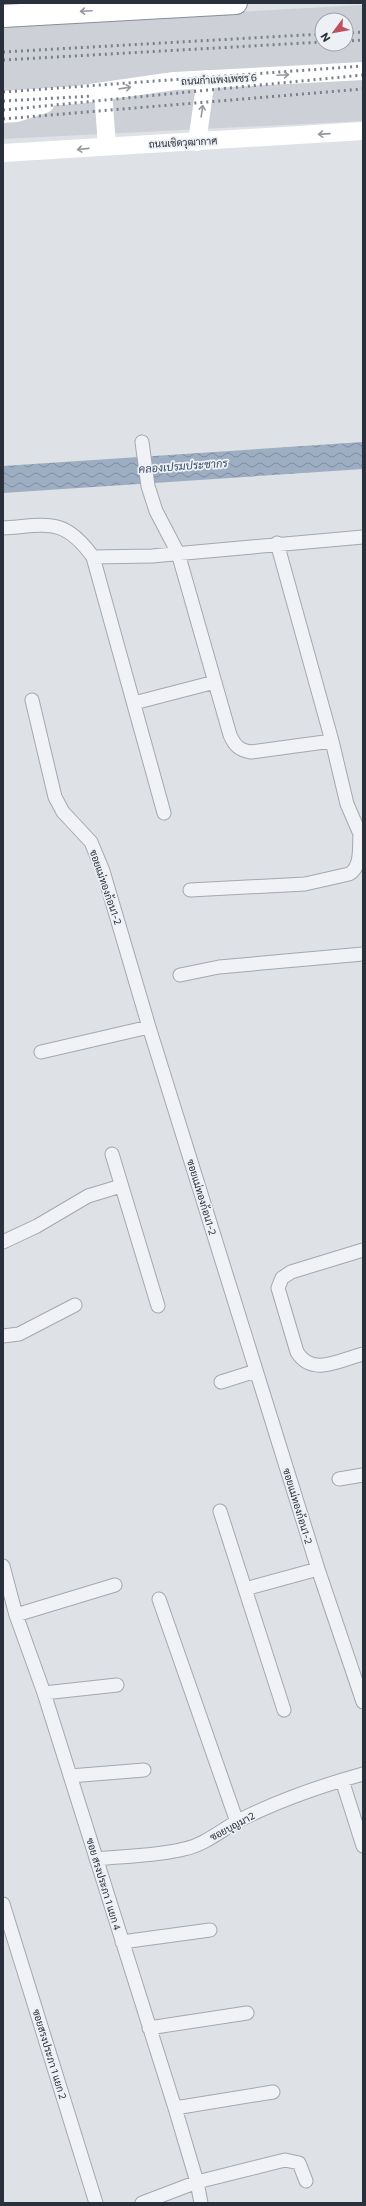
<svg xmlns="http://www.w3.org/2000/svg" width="366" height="2206" font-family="Commissioner,Sarabun,sans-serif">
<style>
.built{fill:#cdd0d7;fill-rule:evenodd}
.water{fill:url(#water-waves)}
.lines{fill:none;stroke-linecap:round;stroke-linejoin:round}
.street-casing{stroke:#a4a8af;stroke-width:15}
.highway-casing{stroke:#888e9b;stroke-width:24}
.street{stroke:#f0f2f5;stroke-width:13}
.secondary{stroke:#fff;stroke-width:18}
.highway{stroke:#fff;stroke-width:22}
.rail{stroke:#7a808e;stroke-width:3;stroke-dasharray:2 4;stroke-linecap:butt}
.oneway{stroke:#94979d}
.labels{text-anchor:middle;stroke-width:3.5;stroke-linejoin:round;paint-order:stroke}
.street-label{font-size:10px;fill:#292f3b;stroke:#edf0f4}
.water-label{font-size:11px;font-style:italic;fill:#384c6a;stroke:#edf0f4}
</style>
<defs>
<pattern id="water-waves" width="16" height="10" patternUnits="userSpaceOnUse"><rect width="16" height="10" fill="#9dadc2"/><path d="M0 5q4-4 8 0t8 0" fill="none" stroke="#808d9f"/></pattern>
</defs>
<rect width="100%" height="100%" fill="#dee1e6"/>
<!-- built -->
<path class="built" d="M363 5V121L3 139V25ZM322 20H346V44H322Z"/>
<!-- water -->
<path class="water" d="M363 442V469L3 493V466Z"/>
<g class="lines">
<defs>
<path id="street" d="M142 442 148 486 156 511 178 553 230 735C235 746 239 750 251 752L332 741
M3 528C48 525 64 517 93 557L152 556 363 537
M277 543 332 741 347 804 360 834 363 835
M93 557 164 813
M32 700 55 797 63 812 91 842 103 871 149 1027 318 1569 363 1702
M134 703 215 682
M190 890 305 884 349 874C362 867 359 847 360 834
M180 975 219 967 363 954
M41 1052 149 1027
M112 1154 158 1306
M3 1242 37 1226 88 1196 121 1186
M363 1250 291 1272 282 1278 278 1288 297 1352C312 1377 340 1360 363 1354
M3 1336 19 1334 75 1305
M221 1382 256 1371
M339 1479 363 1475
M220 1511 284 1710
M3 1566 16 1615 44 1693 175 2108 197 2182 201 2203
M245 1589 318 1569
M159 1599 237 1822
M16 1615 115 1585
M44 1693 117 1685
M70 1776 144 1770
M342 1780 363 1846
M96 1859C124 1856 157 1856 184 1849 204 1845 220 1831 238 1821 277 1801 320 1786 363 1774
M3 1904 96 2203
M122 1942 210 1930
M149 2028 247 2013
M175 2108 273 2092
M142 2203 197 2182 285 2160 299 2163 306 2181"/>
<path id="highway" d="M3 16 236 3"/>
</defs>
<!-- street casing -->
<use href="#street" class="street-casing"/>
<!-- highway casing -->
<use href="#highway" class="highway-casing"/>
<!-- street -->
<use href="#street" class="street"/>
<!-- secondary -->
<path class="secondary" d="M103 91 107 146
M3 100 76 95 174 81 363 71
M3 114 17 113 45 104
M197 142 206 79
M3 153 363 131"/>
<!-- highway -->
<use href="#highway" class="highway"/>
<!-- rail -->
<path class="rail" d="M346 33 363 32
M346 41 363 40
M3 52 322 34
M3 60 322 42
M3 92 363 66
M3 101 93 96
M3 110 363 75
M3 119 363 89"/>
</g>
<!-- one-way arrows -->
<defs><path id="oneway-shaft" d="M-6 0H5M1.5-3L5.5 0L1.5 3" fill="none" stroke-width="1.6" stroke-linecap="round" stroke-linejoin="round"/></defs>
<g class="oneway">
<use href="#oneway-shaft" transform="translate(86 11) rotate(177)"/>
<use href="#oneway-shaft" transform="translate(283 75) rotate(-3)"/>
<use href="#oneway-shaft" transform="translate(125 88) rotate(-8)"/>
<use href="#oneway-shaft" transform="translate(202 111) rotate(-82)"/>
<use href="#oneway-shaft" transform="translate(324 134) rotate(176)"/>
<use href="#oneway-shaft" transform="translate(83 149) rotate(174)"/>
</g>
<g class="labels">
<!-- street labels -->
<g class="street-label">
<text transform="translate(219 79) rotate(-3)" y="4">ถนนกำแพงเพชร 6</text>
<text transform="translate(183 142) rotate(-3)" y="4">ถนนเชิดวุฒากาศ</text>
<text transform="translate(106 887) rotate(71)" y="4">ซอยแม่ทองก้อน1-2</text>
<text transform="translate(202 1197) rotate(73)" y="4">ซอยแม่ทองก้อน1-2</text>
<text transform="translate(298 1506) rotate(73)" y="4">ซอยแม่ทองก้อน1-2</text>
<text transform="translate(232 1826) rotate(-28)" y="4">ซอยบุญมา2</text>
<text transform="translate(104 1884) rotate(73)" y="4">ซอย สรงประภา 1 แยก 4</text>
<text transform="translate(50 2054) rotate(73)" y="4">ซอยสรงประภา 1 แยก 2</text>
</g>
<!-- water labels -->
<g class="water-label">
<text transform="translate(183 466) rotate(-4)" y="4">คลองเปรมประชากร</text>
</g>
</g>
<!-- border -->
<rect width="366" height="2206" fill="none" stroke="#292f3b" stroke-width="8"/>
<!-- north arrow -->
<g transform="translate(334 32) rotate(238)"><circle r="19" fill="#edf0f4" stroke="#9fa3aa"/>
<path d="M0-3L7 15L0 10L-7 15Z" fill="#bd515d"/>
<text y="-6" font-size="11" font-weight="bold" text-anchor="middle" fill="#292f3b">N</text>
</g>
</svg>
